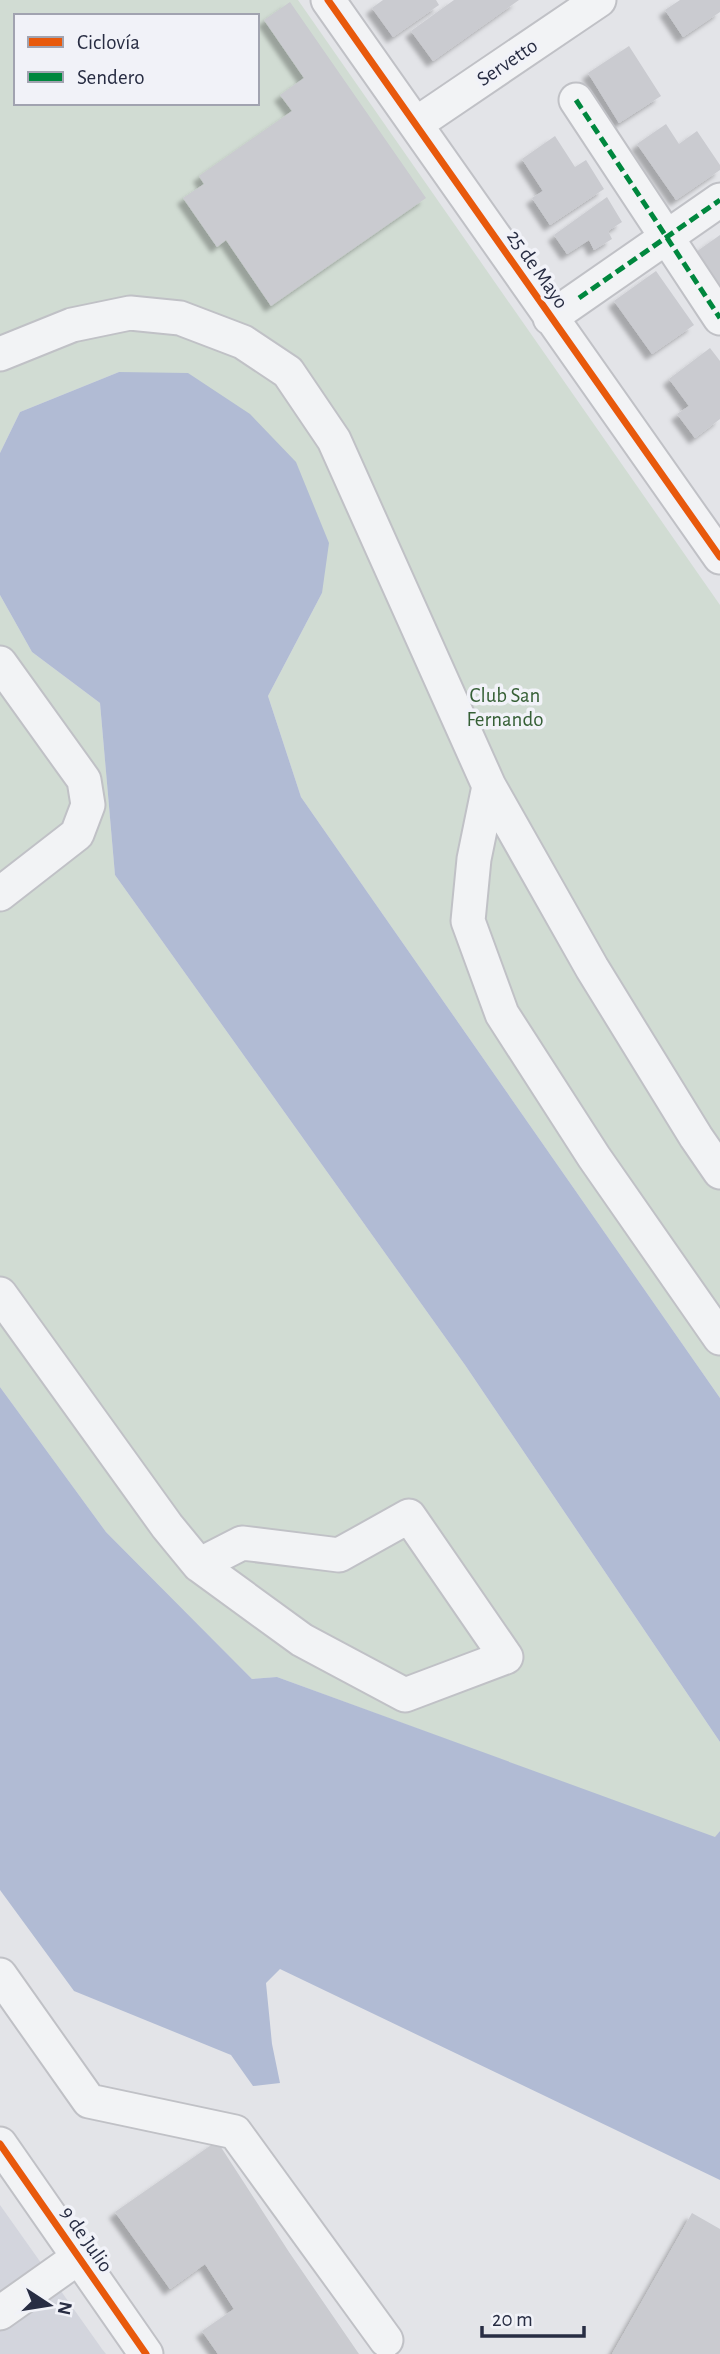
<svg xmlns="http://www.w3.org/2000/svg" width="720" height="2354" font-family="'Alegreya Sans',sans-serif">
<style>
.built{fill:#d3d5dd}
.green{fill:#d1dcd3;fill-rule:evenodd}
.water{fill:#b1bbd4}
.building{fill:#cacbd0;filter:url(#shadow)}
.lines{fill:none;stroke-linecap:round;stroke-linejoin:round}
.minor-casing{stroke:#c0c1c6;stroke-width:37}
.minor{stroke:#f2f3f5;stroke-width:33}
.quiet{stroke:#00873e;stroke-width:5;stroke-dasharray:10 5;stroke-linecap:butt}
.cycleway-casing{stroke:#f1f2f8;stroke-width:11}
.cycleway{stroke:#e8590c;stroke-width:7}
.labels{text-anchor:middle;stroke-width:7;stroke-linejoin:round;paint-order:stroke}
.street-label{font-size:21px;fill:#282d43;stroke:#f1f2f8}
.park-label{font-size:21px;fill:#355f35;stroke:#f1f2f8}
</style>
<defs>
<filter id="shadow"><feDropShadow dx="-6" dy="6" stdDeviation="2" flood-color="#0004"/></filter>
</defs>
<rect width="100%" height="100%" fill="#e3e4e8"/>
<!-- built -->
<path class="built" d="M0 2205 102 2349 106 2354H0Z"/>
<!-- green -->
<path class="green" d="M0 0H298L720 605V1398L301 797 268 696 322 593 119 372 20 412 0 453ZM16 16H257V103H16Z
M0 595 32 652 100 703 115 875 465 1365 720 1742V1831L715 1838 277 1677 252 1679 106 1532 0 1387Z"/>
<!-- water -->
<path class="water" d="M119 372 188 373 250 414 296 462 329 543 322 593 268 696 301 797 720 1398V1742L465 1365 115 875 100 703 32 652 0 595V453L20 412Z
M0 1387 106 1532 252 1679 277 1677 715 1837 720 1831V2180L280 1969 266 1983 272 2044 280 2083 253 2086 231 2055 74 1991 0 1890Z"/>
<!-- building -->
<path class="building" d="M383 0H436L439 5 393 37 372 8Z
M454 0H519L433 61 411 31Z
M680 0H720V12L683 37 665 10Z
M290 2 426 198 271 306 226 240 217 247 183 198 204 184 199 176 292 111 280 95 304 78 264 20Z
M629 46 661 96 619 123 588 73Z
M666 124 679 144 697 131 720 165V170L676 200 637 144Z
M555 136 575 167 586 160 604 189 550 225 532 198 543 191 522 159Z
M607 197 622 222 608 231 612 239 594 250 589 240 567 254 554 235Z
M720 235V287L696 252Z
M656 271 694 325 652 354 614 301Z
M710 348 720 361V419L695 438 677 414 689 406 669 379Z
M217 2141 289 2252 359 2354H218L202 2331 234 2309 205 2264 170 2289 115 2212Z
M692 2213 720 2229V2354H612Z"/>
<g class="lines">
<defs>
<path id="minor" d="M328 0 720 557
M576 100 720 318
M416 124 599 0
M550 318 720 200
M0 354 72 325 130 313 180 318 243 342 288 372 334 440 489 786 592 968 696 1137 720 1172
M0 663 84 780 88 805 77 834 0 894
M489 786 474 859 468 921 502 1014 594 1157 720 1338
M0 1294 167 1526 199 1565 242 1543 339 1555 409 1516 506 1657 405 1695 302 1640 199 1565
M0 1975 89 2101 235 2132 386 2340
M0 2144 146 2354
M0 2313 79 2257"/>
</defs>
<!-- minor casing -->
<use href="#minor" class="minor-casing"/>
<!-- minor -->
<use href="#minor" class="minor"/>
<!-- quiet -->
<path class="quiet" d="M576 100 720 318
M579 298 720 200"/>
<defs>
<path id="cycleway" d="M328 0 720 557
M0 2144 146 2354"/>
</defs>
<!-- cycleway casing -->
<use href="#cycleway" class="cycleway-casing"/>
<!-- cycleway -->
<use href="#cycleway" class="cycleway"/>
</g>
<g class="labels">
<!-- street labels -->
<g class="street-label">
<text transform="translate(507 62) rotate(-34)" y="7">Servetto</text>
<text transform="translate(538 269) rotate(55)" y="7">25 de Mayo</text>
<text transform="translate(87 2239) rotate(55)" y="7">9 de Julio</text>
</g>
<!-- park labels -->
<g class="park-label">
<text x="505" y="702">Club San<tspan x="505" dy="24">Fernando</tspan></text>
</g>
</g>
<!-- legend -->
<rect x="14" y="14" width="245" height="91" fill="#f1f2f8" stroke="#a1a3b0" stroke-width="2"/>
<rect x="28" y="37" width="35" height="10" fill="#e8590c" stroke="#a1a3b0" stroke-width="2"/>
<text x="77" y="49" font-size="21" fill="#282d43">Ciclovía</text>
<rect x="28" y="72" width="35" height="10" fill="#00873e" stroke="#a1a3b0" stroke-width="2"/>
<text x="77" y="84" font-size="21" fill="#282d43">Sendero</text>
<!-- north arrow -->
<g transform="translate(49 2305) rotate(102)" stroke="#f1f2f8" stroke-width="5" paint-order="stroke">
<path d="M0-5L12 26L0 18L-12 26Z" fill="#282d43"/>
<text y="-10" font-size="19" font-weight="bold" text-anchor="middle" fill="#282d43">N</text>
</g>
<!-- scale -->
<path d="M482 2326v10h102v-10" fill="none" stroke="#282d43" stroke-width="3.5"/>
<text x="492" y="2326" font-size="21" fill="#282d43" stroke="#f1f2f8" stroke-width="5" paint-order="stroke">20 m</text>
</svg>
